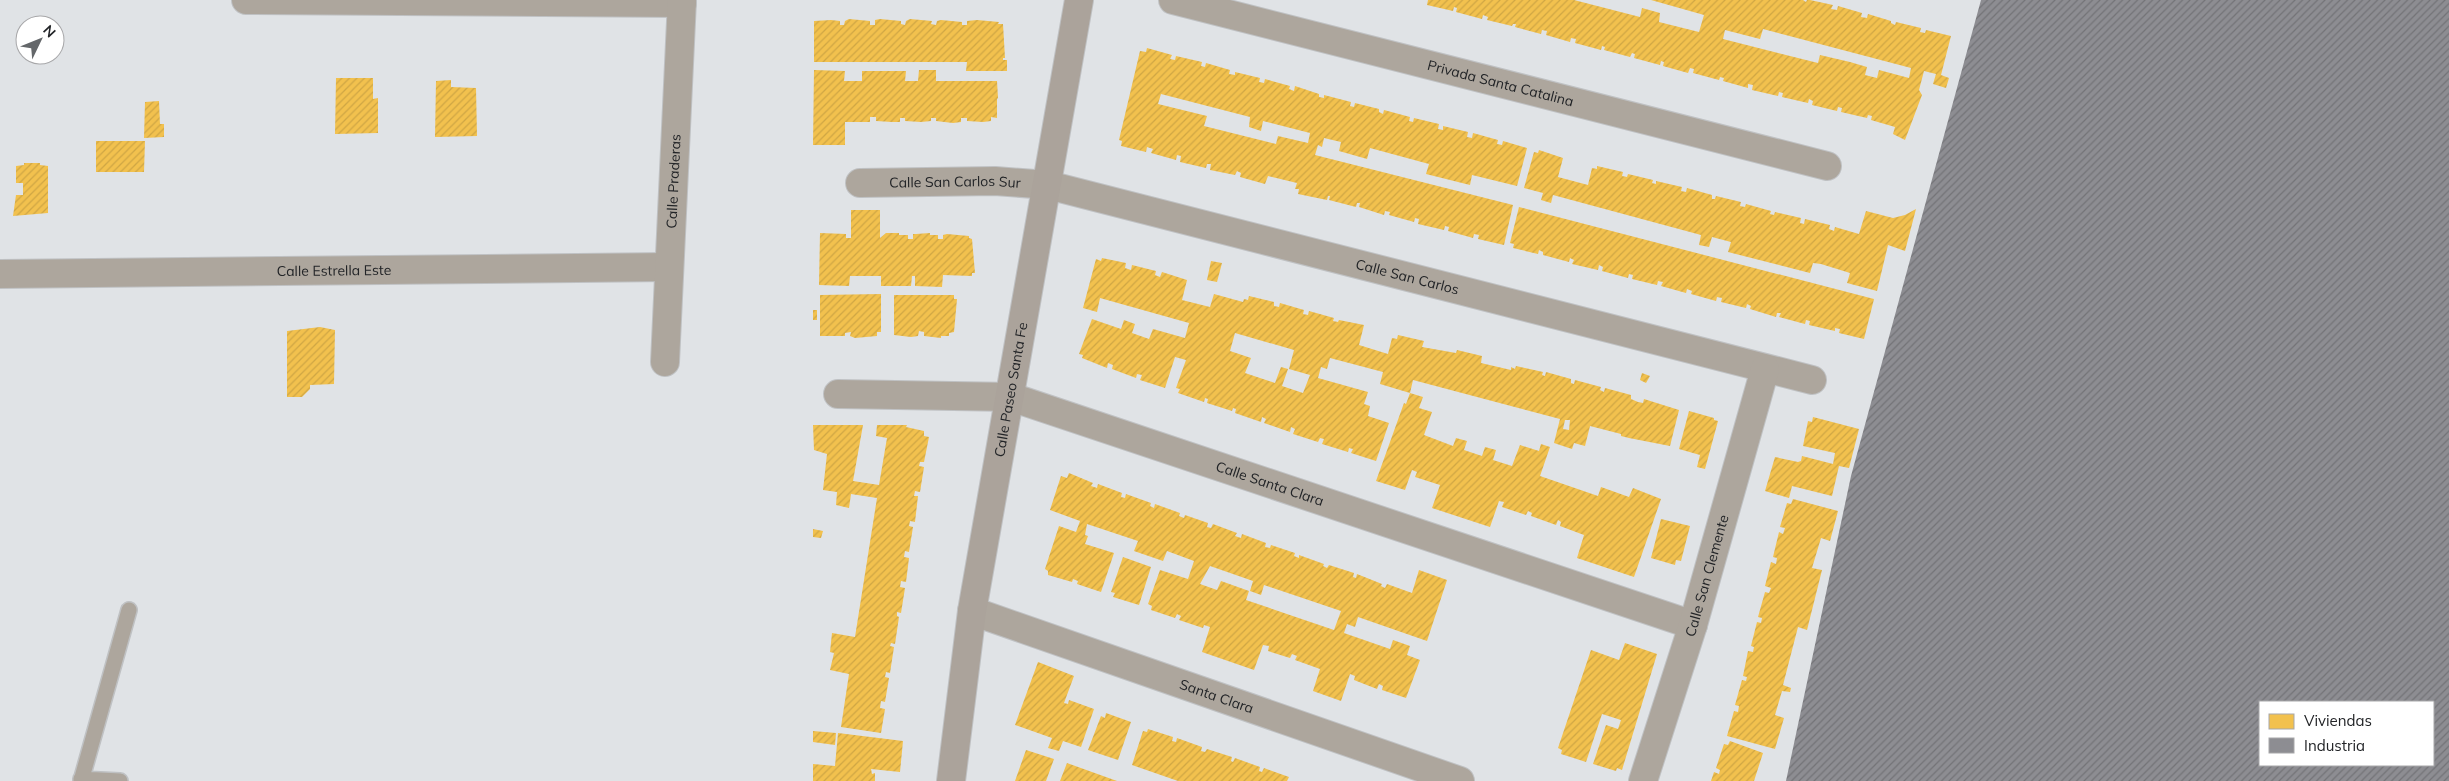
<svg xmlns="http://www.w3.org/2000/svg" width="2449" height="781" font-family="Mulish,sans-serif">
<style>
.homes{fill:url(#homes-hatch);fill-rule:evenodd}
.industry{fill:url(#industry-hatch);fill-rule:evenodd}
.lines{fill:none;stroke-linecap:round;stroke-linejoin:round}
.lane-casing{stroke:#bfc1c3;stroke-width:18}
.street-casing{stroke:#bfc1c3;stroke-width:30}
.secondary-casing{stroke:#bfc1c3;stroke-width:30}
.lane{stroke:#ada69d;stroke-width:15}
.street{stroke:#ada69d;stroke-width:28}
.secondary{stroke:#aba39b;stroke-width:28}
.labels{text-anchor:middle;stroke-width:5;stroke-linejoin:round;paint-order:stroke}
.street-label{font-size:14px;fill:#222427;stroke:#fff}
</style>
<defs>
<pattern id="homes-hatch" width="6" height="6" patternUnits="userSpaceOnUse" patternTransform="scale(1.25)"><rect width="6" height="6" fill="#f2c14e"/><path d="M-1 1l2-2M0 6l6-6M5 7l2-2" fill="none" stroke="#cfa644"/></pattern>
<pattern id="industry-hatch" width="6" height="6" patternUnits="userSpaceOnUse" patternTransform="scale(1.25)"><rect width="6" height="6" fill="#8d8d92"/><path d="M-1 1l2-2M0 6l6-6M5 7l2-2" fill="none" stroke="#737377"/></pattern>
</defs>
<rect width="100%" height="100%" fill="#e0e3e6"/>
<!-- homes -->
<path class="homes" d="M1428 0H1574L1640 17 1642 8 1660 13 1659 22 1699 32 1704 15 1651 0H1803L1806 2 1807 0H1810L1833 5 1831 9 1837 10 1838 6 1862 13 1861 17 1867 18 1868 14 1891 21V23L1895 25 1896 22 1921 28 1920 32 1925 33 1926 30 1951 36 1941 75 1949 78 1946 88 1933 84 1936 74 1924 71 1919 90 1922 95 1905 140 1893 134 1895 127 1871 120 1872 116 1868 115 1867 118 1841 112 1842 108 1838 107 1837 111 1812 105 1813 101 1809 99 1808 103 1782 97 1783 93 1779 92 1778 96 1752 90 1753 85 1748 84V88L1723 81 1724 78 1720 77 1719 80 1693 73 1694 69 1690 68 1688 73 1663 66 1664 62 1661 61 1660 65 1634 58 1635 54 1632 53 1630 57 1604 50 1605 47 1602 46 1601 50 1575 43 1576 39 1571 38 1570 42 1546 35 1547 31 1542 30 1541 34 1515 27 1516 24H1513L1512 26 1487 20 1488 17 1483 15 1482 19 1456 12 1457 8 1454 7 1453 11 1427 5ZM1763 29 1911 68 1909 78 1879 70 1877 78 1865 75 1867 67 1850 62 1820 55 1818 63 1723 39 1725 30 1760 39Z
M849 19 870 21V25H875V20L880 19 901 21V24L905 25 906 21 910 19 932 21 931 24 936 25 937 21 941 20 962 22V25H967V21L977 20 999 22 998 24H1003L1005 58H1003V60H1007V71H966L967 62H814V21L831 20 840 21V25H844L845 21Z
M1147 48 1172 55 1170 59 1175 60 1176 56 1202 62 1201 66 1205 67 1206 63 1230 70 1229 74 1235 75V72L1260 78 1259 82 1264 83 1265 79 1290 86 1289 89 1294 91 1295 86 1319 94V97L1324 98V95L1351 102 1350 106 1354 107 1355 103 1379 109V112L1383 114 1384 110 1410 117 1409 121 1413 122 1414 118 1439 124 1438 129 1443 130V126L1468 132 1467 137 1472 138 1473 133 1498 140 1497 144 1502 145 1503 141 1527 148 1517 186 1472 175 1470 185 1426 174 1429 164 1370 148 1367 159 1339 151 1341 142 1324 138 1322 147 1318 145 1315 155 1513 205 1504 245 1478 239 1479 235 1474 234 1473 238 1448 231 1449 227 1445 226 1444 230 1418 224 1419 219 1415 218 1414 222 1389 215 1390 212 1385 211 1384 215 1359 207 1360 203H1357L1356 207 1329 200 1330 196H1328L1327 200 1298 194 1299 189H1295L1297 183 1268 176 1265 184 1240 177 1241 173 1237 171 1235 175 1210 170 1211 164H1207L1206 168 1180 162 1181 156 1177 155 1176 160 1151 153 1153 149 1147 147 1146 152 1121 146 1122 141 1119 140 1140 51 1146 52ZM1161 94 1250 117 1249 127 1261 131 1263 121 1310 133 1308 143 1278 136 1276 144 1204 126 1207 116 1158 104Z
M814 70 845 71 844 81H862V71H906L905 81H918L919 70H936V81H997L998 98 997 99V118L991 117V121L983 122 967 121V118H961V122L953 123 936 121V118H931V121L921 122 905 121V118H900V122H892L876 121V117H870V122H845V145H813Z
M336 78H373V99L378 98V133L335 134Z
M451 80V87L476 88 477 136 435 137 436 81Z
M159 101 160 124H164V137L144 138 145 102Z
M96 141H145L144 172H96Z
M1539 150 1563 158 1558 177 1588 185 1592 168 1597 169V166L1623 172 1622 176 1627 177 1628 174 1653 180 1652 183 1656 184V181L1682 187 1681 191 1686 192 1687 188 1712 195V199H1715L1716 196 1741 202 1740 206 1745 207 1746 204 1771 211 1770 214 1774 215 1775 212 1801 218 1800 223 1804 224 1805 219 1830 225 1829 229 1834 231 1835 227 1859 234 1866 211 1893 218 1905 215 1916 209 1905 251 1888 245 1877 291 1847 283 1850 273 1821 264 1813 263 1810 273 1728 252 1731 242 1712 237 1709 247 1699 245 1701 235 1553 195 1551 203 1541 200 1543 193 1524 188 1534 152 1538 153Z
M24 163H40V165L48 166V213L13 216 16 195H23V183H16V166L24 165Z
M1519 207 1874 299 1864 339 1839 333 1840 329 1835 328V331L1809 325 1810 321 1806 320 1805 324 1779 317 1781 313H1777L1776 317 1750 309 1751 306 1747 304 1746 308 1721 302 1722 298 1717 297 1716 301 1691 294 1692 291 1687 289 1686 293 1661 286 1663 282 1658 281 1657 285 1632 279 1633 275 1629 274 1628 278 1602 271 1603 267 1599 265 1598 270 1572 264 1574 260 1570 258 1569 262 1543 255V252L1539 250 1538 254 1513 248 1514 244 1510 243Z
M851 210H880V238L886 233H899V235H908V239H913V234H916L930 233V235H938V239H943V235L947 234 969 236V238L972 239 975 273H972V276L943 275 942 287 915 286V276H912L911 286H881V276H850L849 286 819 285 820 233 846 234V238H851Z
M1102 258 1126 263 1125 268 1131 270 1132 265 1156 271 1155 275 1160 277 1162 272 1187 280 1182 300 1210 307 1214 294 1243 302 1244 299 1248 300 1249 296 1274 302V306L1279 307 1280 303 1304 310 1303 314 1308 315 1309 311 1334 318 1333 321 1338 322 1339 320 1364 325 1359 345 1388 354 1392 338 1397 339 1398 335 1424 341 1422 347 1456 353 1457 350 1482 356 1481 363 1511 370V367L1515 369 1516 366 1543 372 1542 375 1545 376 1546 372 1571 379V383L1574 384 1575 380 1601 387 1600 390 1604 392 1605 388 1631 395V399L1638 402 1643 403 1644 399 1679 410 1670 446 1629 438 1621 436V434L1590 426 1585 446 1574 443 1572 449 1554 443 1560 419 1413 380 1410 393 1423 397 1419 408 1432 412 1424 435 1453 446 1456 438 1467 441 1464 450 1482 456 1485 447 1496 450 1493 460 1512 466 1520 445 1539 451 1541 444 1550 447 1540 476 1598 496 1601 487 1629 497 1633 488 1661 499 1634 577 1577 558 1584 535 1560 526 1561 522 1558 520 1556 525 1531 516 1532 513 1528 511 1526 515 1502 507 1504 502 1499 501 1490 527 1432 508 1440 485 1415 477 1417 472 1412 470 1405 490 1376 481 1404 403 1406 404 1410 393 1380 384 1383 372 1330 358 1327 369 1321 367 1318 378 1368 392 1364 404 1370 406 1368 416 1389 423 1376 461 1351 453 1353 449 1349 448 1348 452 1322 444 1324 439 1320 438 1318 442 1293 434 1295 429 1291 427 1290 432 1264 423 1266 419 1262 417 1261 422 1235 413 1236 409 1233 408 1232 411 1207 403 1208 399 1205 398 1204 402 1178 393 1180 389 1176 388 1186 360 1175 357 1165 388 1140 380 1142 375 1137 374 1136 378 1112 369 1113 365 1108 363 1107 368 1082 358 1083 355 1079 354 1092 319 1121 329 1124 320 1135 324 1132 333 1149 339 1153 329 1185 338 1189 323 1100 298 1097 312 1083 308 1096 259 1101 261ZM1235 333 1294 350 1289 369 1310 375 1303 393 1282 386 1288 369 1281 367 1275 383 1245 373 1251 358 1230 351ZM1565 420H1570L1569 430 1563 429Z
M1211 261 1222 263 1217 282 1207 280Z
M881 294V332H877V336L855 338 850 336 851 332 845 333V336H820V295Z
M894 295H954V299H957L954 332 949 333V336H941V338L924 336V332L919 331 918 336 911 337 894 335Z
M813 310H817V320H813Z
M320 327 335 330 334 384 310 385V389L302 397H287V331Z
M1642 373 1650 376 1646 383 1640 380Z
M1689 411 1714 418V420L1718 421 1705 469 1697 467 1700 455 1679 449Z
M1813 417 1859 429 1849 468 1839 466 1832 496 1792 486 1789 498 1765 491 1775 457 1798 462 1801 461 1802 456 1833 464 1835 453 1803 446 1808 421 1812 422Z
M813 425H863L853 481 879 485 887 438 876 436 877 425H907L906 427 924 431V436L929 437 924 462H920L919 466 924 467 920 492 915 491 914 496H918L915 522 910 521 909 526 913 527 909 552 905 551 904 557 909 558 906 582 901 581 900 587 905 588 901 613 897 612V616L899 617 895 644 891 643 890 646 894 647 890 673 886 672 885 677 889 678 885 702 881 701 880 708 885 709 881 733 841 727 849 674 830 670 834 653 830 652 832 633 855 637 877 498 851 494 849 508 836 505 837 492 823 490 827 454 814 450Z
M1069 473 1093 483 1091 486 1097 488 1098 484 1122 493 1121 497 1125 498 1126 494 1151 503 1150 506 1154 508 1155 504 1180 513 1179 516 1184 518 1185 515 1208 523 1207 527 1211 528 1213 524 1237 533 1235 536 1241 538 1242 534 1266 543 1265 547 1270 548 1271 545 1295 553 1294 556 1299 558V555L1324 564 1323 566 1327 568 1329 565 1354 573 1353 577 1356 578 1357 574 1382 584 1381 586 1385 588 1387 584 1412 593 1419 570 1447 580 1427 641 1358 617 1355 627 1347 624 1344 633 1390 649 1393 640 1410 646 1407 655 1420 660 1406 698 1382 690 1383 686 1379 684 1377 689 1354 680 1355 676 1350 674 1341 701 1313 691 1320 669 1295 660 1297 656 1292 654 1290 658 1268 651 1269 646 1263 645 1254 670 1202 652 1210 627 1204 625 1203 628 1179 620 1181 616 1177 614 1175 618 1151 610 1152 606 1148 604 1160 570 1188 579 1194 561 1167 551 1163 561 1134 551 1138 541 1087 524 1085 535 1088 536 1085 544 1114 553 1101 592 1077 584 1078 581 1073 579 1072 582 1048 575V571L1045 569 1059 526 1076 532 1080 521 1050 510 1061 476 1067 478ZM1210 566 1253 581 1250 591 1261 595 1264 585 1341 611 1334 630 1246 600 1249 591 1221 581 1217 590 1200 584Z
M1793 499 1838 511 1830 541 1821 538 1812 568 1822 570 1807 630 1798 627 1783 685 1791 688 1790 692 1782 691 1775 715 1784 718 1775 749 1727 736 1734 711 1738 712 1739 706 1735 705 1742 680 1746 681 1747 677 1743 676 1748 651 1753 652 1754 647 1751 646 1757 622 1761 623 1762 618 1758 617 1765 592 1769 593 1771 588 1765 586 1771 562 1776 564 1777 558 1773 557 1779 532 1783 534 1785 528 1780 527 1787 503 1791 504Z
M1661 519 1690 526 1681 561 1676 560 1675 565 1651 558Z
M813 529 823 531 821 538 813 537Z
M1123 557 1151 567 1139 605 1113 597 1115 593 1111 592Z
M1625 643 1657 654 1622 770 1617 768 1616 771 1593 764 1606 725 1618 729 1621 720 1602 714 1586 762 1561 754 1562 750 1558 748 1591 650 1619 660Z
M1038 662 1074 676 1064 703 1068 704 1069 700 1094 709 1081 747 1063 741 1059 751 1048 748 1052 738 1015 725Z
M1106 713 1131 722 1118 760 1088 750 1101 716 1105 718Z
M1148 729 1173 737 1172 741 1176 742 1177 738 1202 747 1201 751 1205 752 1207 749 1232 757 1231 761 1233 762 1235 758 1260 767 1259 771 1262 772 1264 768 1289 777 1287 781H1178L1132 765 1143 731 1147 732Z
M813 731 836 733 835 745 813 742Z
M838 733 903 741 900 772 871 769 872 774 875 773V781H813V764L835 766Z
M1730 741 1763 753 1754 781H1711L1714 772 1719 774 1720 770 1716 768 1724 744 1728 745Z
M1026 750 1054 759 1046 781H1015Z
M1067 763 1117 781H1060Z"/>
<!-- industry -->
<path class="industry" d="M1981 0H2449V781H1786L1851 476ZM2260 702H2433V765H2260Z"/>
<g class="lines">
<defs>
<path id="lane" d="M81 779 120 781
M81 781 129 610"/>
<g id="street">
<path d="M246 0 682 3"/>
<path id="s1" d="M1173 0 1827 166"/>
<path id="s2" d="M860 183 995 181 1048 185 1812 380"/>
<path id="s3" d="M0 274 669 267"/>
<path id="s4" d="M665 362 682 0"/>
<path id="s5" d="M838 394 1011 397 1693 625"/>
<path id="s6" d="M972 611 1460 781"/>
<path id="s7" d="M1643 781 1693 625 1765 369"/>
</g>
<g id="secondary">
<path id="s8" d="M951 781 972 611 1079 0"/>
</g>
</defs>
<!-- lane casing -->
<use href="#lane" class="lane-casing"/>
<!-- street casing -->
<use href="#street" class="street-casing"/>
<!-- secondary casing -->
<use href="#secondary" class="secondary-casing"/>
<!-- lane -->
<use href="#lane" class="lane"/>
<!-- street -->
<use href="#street" class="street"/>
<!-- secondary -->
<use href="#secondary" class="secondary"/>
</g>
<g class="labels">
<!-- street labels -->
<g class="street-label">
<text dy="5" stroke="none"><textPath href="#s1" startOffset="338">Privada Santa Catalina</textPath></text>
<text dy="5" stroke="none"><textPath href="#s4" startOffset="181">Calle Praderas</textPath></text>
<text dy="5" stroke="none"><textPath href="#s2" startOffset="95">Calle San Carlos Sur</textPath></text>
<text dy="5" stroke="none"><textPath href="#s3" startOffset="334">Calle Estrella Este</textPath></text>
<text dy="5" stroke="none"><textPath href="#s2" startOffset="559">Calle San Carlos</textPath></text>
<text dy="5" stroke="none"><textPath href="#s8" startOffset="396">Calle Paseo Santa Fe</textPath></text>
<text dy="5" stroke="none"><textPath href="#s5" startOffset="446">Calle Santa Clara</textPath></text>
<text dy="5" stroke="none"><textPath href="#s7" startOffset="215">Calle San Clemente</textPath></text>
<text dy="5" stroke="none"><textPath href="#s6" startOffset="259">Santa Clara</textPath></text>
</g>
</g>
<!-- legend -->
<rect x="2259" y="701" width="175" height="65" fill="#ffffff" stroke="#a7a7a9"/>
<rect x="2269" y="714" width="25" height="15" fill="#f2c14e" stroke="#a7a7a9"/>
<text x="2304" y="726" font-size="15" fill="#222427">Viviendas</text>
<rect x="2269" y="738" width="25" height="15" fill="#8d8d92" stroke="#a7a7a9"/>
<text x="2304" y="751" font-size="15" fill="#222427">Industria</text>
<!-- north arrow -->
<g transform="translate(40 40) rotate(47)"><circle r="24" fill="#ffffff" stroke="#a7a7a9"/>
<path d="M0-4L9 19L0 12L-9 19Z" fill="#64676a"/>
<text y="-8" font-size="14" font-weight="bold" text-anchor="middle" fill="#222427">N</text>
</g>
</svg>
